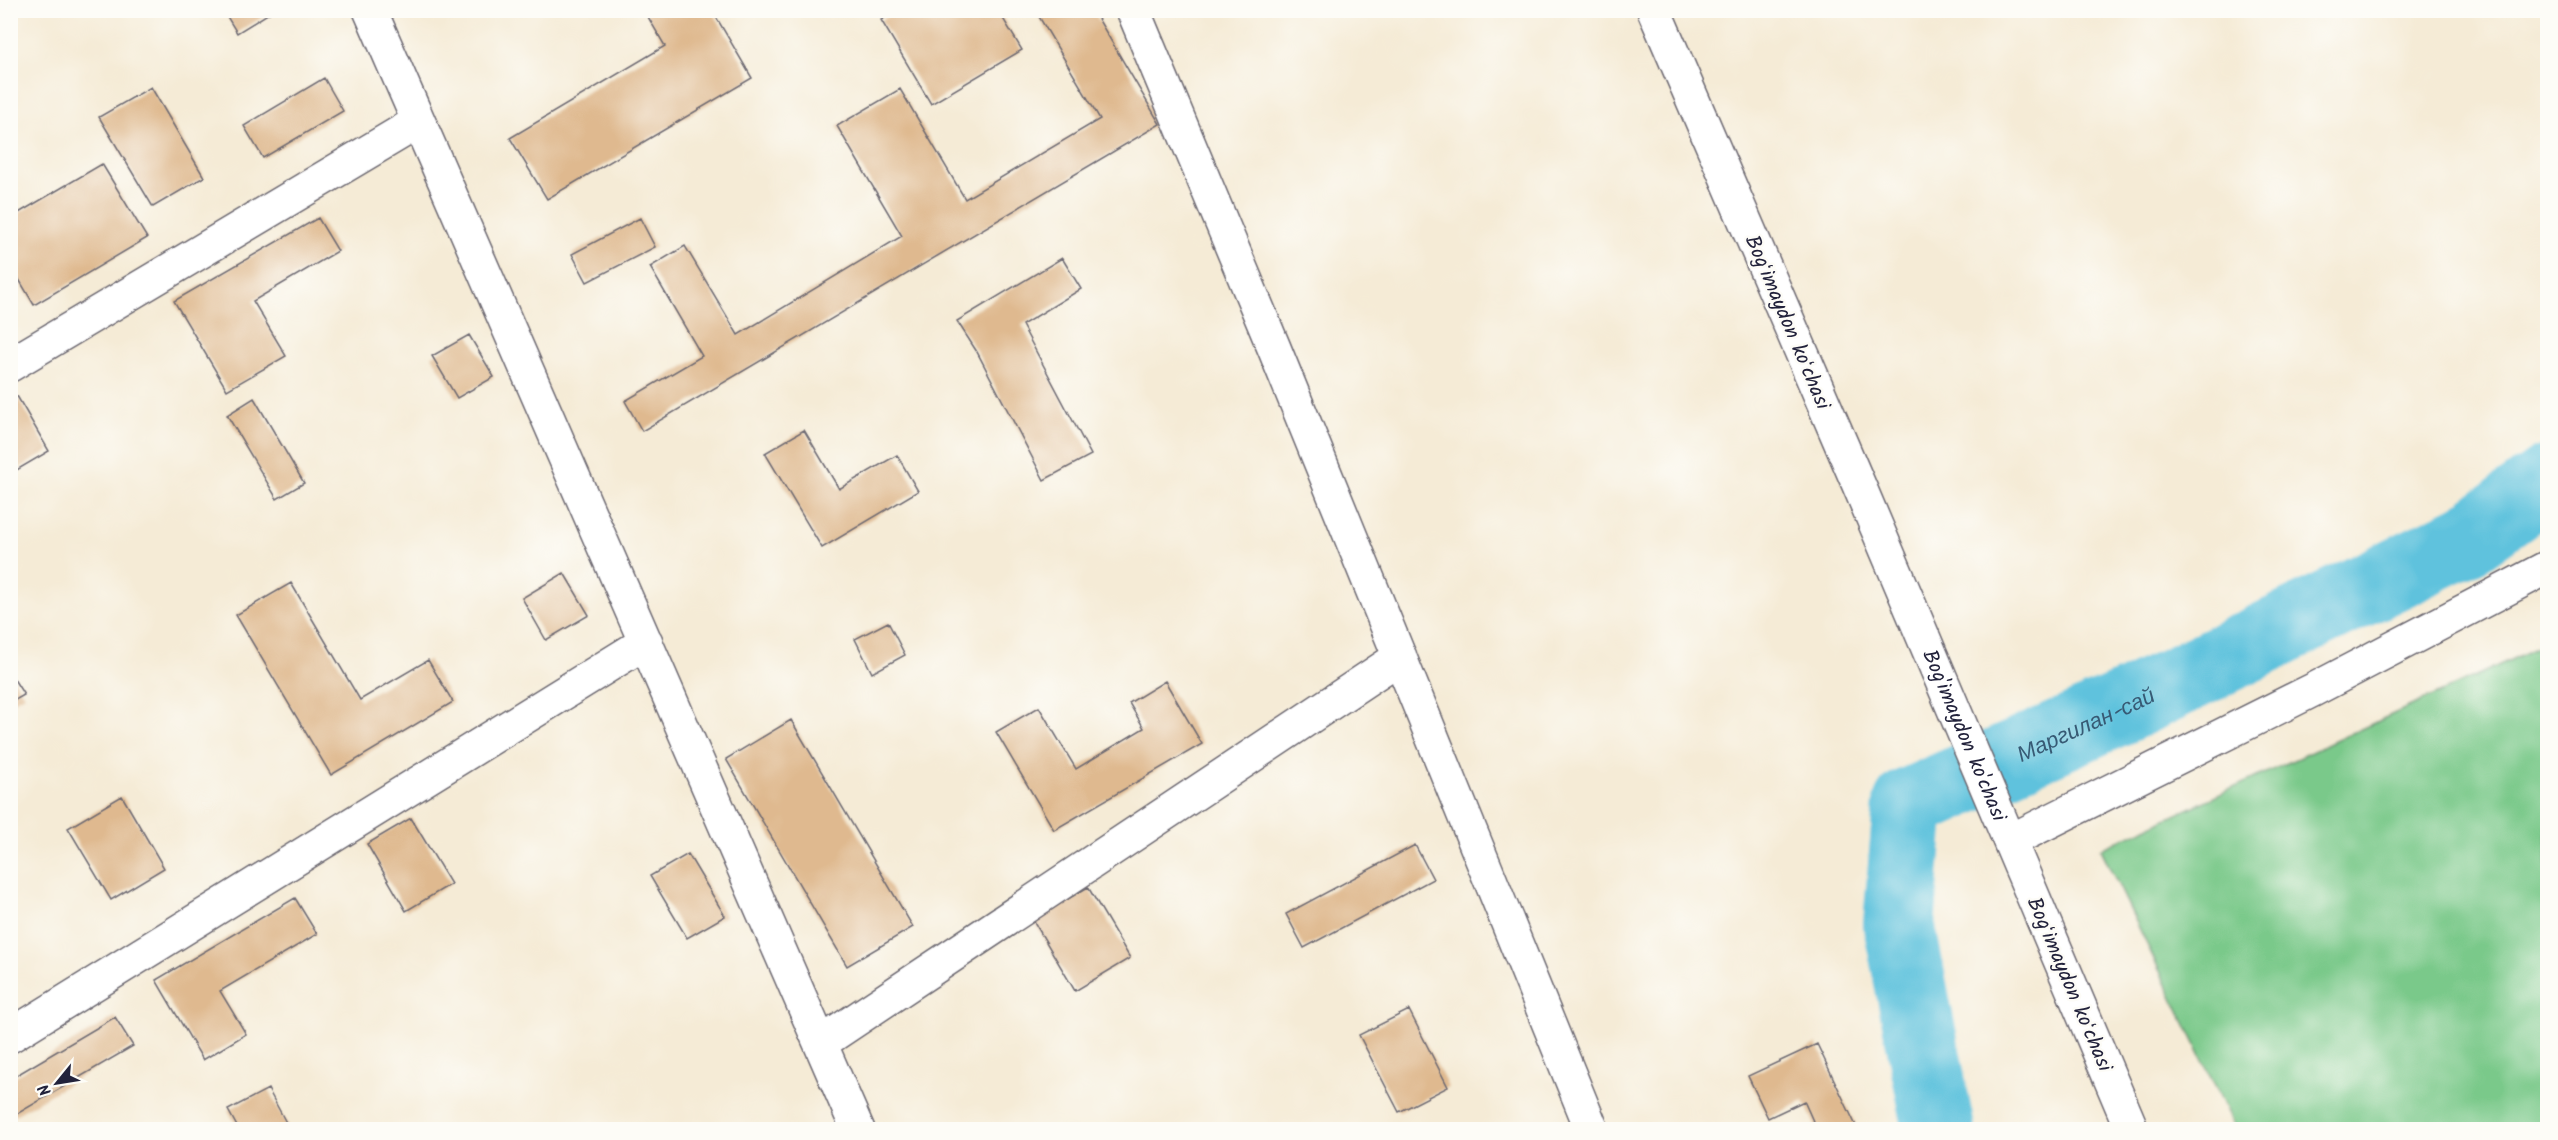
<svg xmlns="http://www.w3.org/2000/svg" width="2558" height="1140" font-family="Kalam,sans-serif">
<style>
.green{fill:#7ac98a;stroke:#4e7662;stroke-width:1.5}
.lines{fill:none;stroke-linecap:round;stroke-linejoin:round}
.river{stroke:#5fc2dd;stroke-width:72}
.building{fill:#dfb98f}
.minor-casing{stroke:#6c6871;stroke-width:36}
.secondary-casing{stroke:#6c6871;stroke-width:36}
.minor{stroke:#fff;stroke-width:33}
.secondary{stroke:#fff;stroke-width:33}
.labels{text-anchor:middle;stroke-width:5;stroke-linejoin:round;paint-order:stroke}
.street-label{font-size:21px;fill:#22223b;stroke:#fdfcf7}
.water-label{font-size:22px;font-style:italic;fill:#375a74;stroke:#fdfcf7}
</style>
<rect width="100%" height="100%" fill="#fdfcf7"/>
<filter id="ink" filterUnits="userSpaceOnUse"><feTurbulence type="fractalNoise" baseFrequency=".0167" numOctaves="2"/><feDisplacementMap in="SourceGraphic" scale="12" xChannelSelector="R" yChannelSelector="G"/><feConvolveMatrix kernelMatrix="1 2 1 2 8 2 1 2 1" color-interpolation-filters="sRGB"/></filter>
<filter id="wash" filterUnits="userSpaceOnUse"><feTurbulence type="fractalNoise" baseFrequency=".008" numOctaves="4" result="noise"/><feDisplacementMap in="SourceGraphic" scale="24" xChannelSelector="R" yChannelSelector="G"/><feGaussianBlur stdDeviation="1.35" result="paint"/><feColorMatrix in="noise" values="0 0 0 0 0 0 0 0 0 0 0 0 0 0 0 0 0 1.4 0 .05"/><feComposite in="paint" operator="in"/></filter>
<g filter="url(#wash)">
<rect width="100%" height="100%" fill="#f5ebd6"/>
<!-- green -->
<path class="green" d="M2547 643V1129H2236L2101 849Z"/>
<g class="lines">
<!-- river -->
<path class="river" id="s1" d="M1939 1130 1899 924 1909 804 2131 704 2471 537 2548 481"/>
</g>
<g id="blocks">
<!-- building -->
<path class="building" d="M223 10H274L237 33Z
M644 10H712L752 78 547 199 510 138 665 46Z
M898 10H998L1022 50 931 104 881 20Z
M1035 10H1093L1160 124 642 431 625 401 702 356 650 267 685 246 738 335 902 236 837 126 900 89 965 199 1100 119Z
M324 78 343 111 263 158 244 126Z
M151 87 204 177 153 207 99 117Z
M102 164 147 238 34 305 10 264V218Z
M318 218 338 251 253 301 286 356 227 390 174 301Z
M640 218 655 247 587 282 572 254Z
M1062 258 1081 289 1022 325 1091 455 1044 480 977 352 957 321Z
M469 335 494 377 457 398 432 356Z
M17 396 49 451 10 474V400Z
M254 398 304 483 277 499 227 415Z
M804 430 839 489 897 455 918 491 822 548 765 453Z
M564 573 589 615 546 640 522 598Z
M291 583 360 700 428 660 453 702 331 775 236 615Z
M888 622 905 655 872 673 855 639Z
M10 673 24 695 10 703Z
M1165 681 1202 744 1054 830 996 732 1039 707 1076 769 1144 728 1129 703Z
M791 720 913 927 847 966 726 759Z
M122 796 164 868 111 900 68 828Z
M411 818 451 884 406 911 367 844Z
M1415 845 1433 879 1304 948 1286 914Z
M688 854 725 916 687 938 650 876Z
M1088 887 1130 958 1075 991 1033 920Z
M295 898 317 934 220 991 246 1034 203 1060 156 980Z
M1409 1010 1448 1087 1399 1112 1359 1035Z
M115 1017 133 1046 10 1118V1079Z
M1817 1044 1858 1130H1817L1804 1101 1768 1118 1748 1076Z
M268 1089 290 1130H239L228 1110Z"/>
</g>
</g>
<g filter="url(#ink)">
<use href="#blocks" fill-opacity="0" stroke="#6c6871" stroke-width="1.5"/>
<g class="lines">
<defs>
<path id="minor" d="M370 10 858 1130
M1133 10 1274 348 1592 1130
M10 365 418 122
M2010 841 2313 690 2548 567
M10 1036 646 642
M821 1043 1400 657"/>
<g id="secondary">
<path id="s2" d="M1654 10 1858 483 2132 1130"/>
</g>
</defs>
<!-- minor casing -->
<use href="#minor" class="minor-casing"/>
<!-- secondary casing -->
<use href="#secondary" class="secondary-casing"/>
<!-- minor -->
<use href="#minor" class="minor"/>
<!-- secondary -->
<use href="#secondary" class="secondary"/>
</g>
</g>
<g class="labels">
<!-- street labels -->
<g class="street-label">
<text transform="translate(1788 322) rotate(67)" y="7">Bogʻimaydon koʻchasi</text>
<text dy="7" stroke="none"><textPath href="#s2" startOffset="789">Bog'imaydon ko'chasi</textPath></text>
<text transform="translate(2070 984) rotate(67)" y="7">Bogʻimaydon koʻchasi</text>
</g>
<!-- water labels -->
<g class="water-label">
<text dy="8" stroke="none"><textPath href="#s1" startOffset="524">Маргилан-сай</textPath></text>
</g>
</g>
<!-- margin -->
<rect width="2558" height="1140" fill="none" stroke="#fdfcf7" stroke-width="36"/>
<!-- north arrow -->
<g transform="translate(57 1083) rotate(240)" stroke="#fdfcf7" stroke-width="4.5" paint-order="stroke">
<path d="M0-4.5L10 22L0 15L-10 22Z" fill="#22223b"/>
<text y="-9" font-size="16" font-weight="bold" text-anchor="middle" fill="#22223b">N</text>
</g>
</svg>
